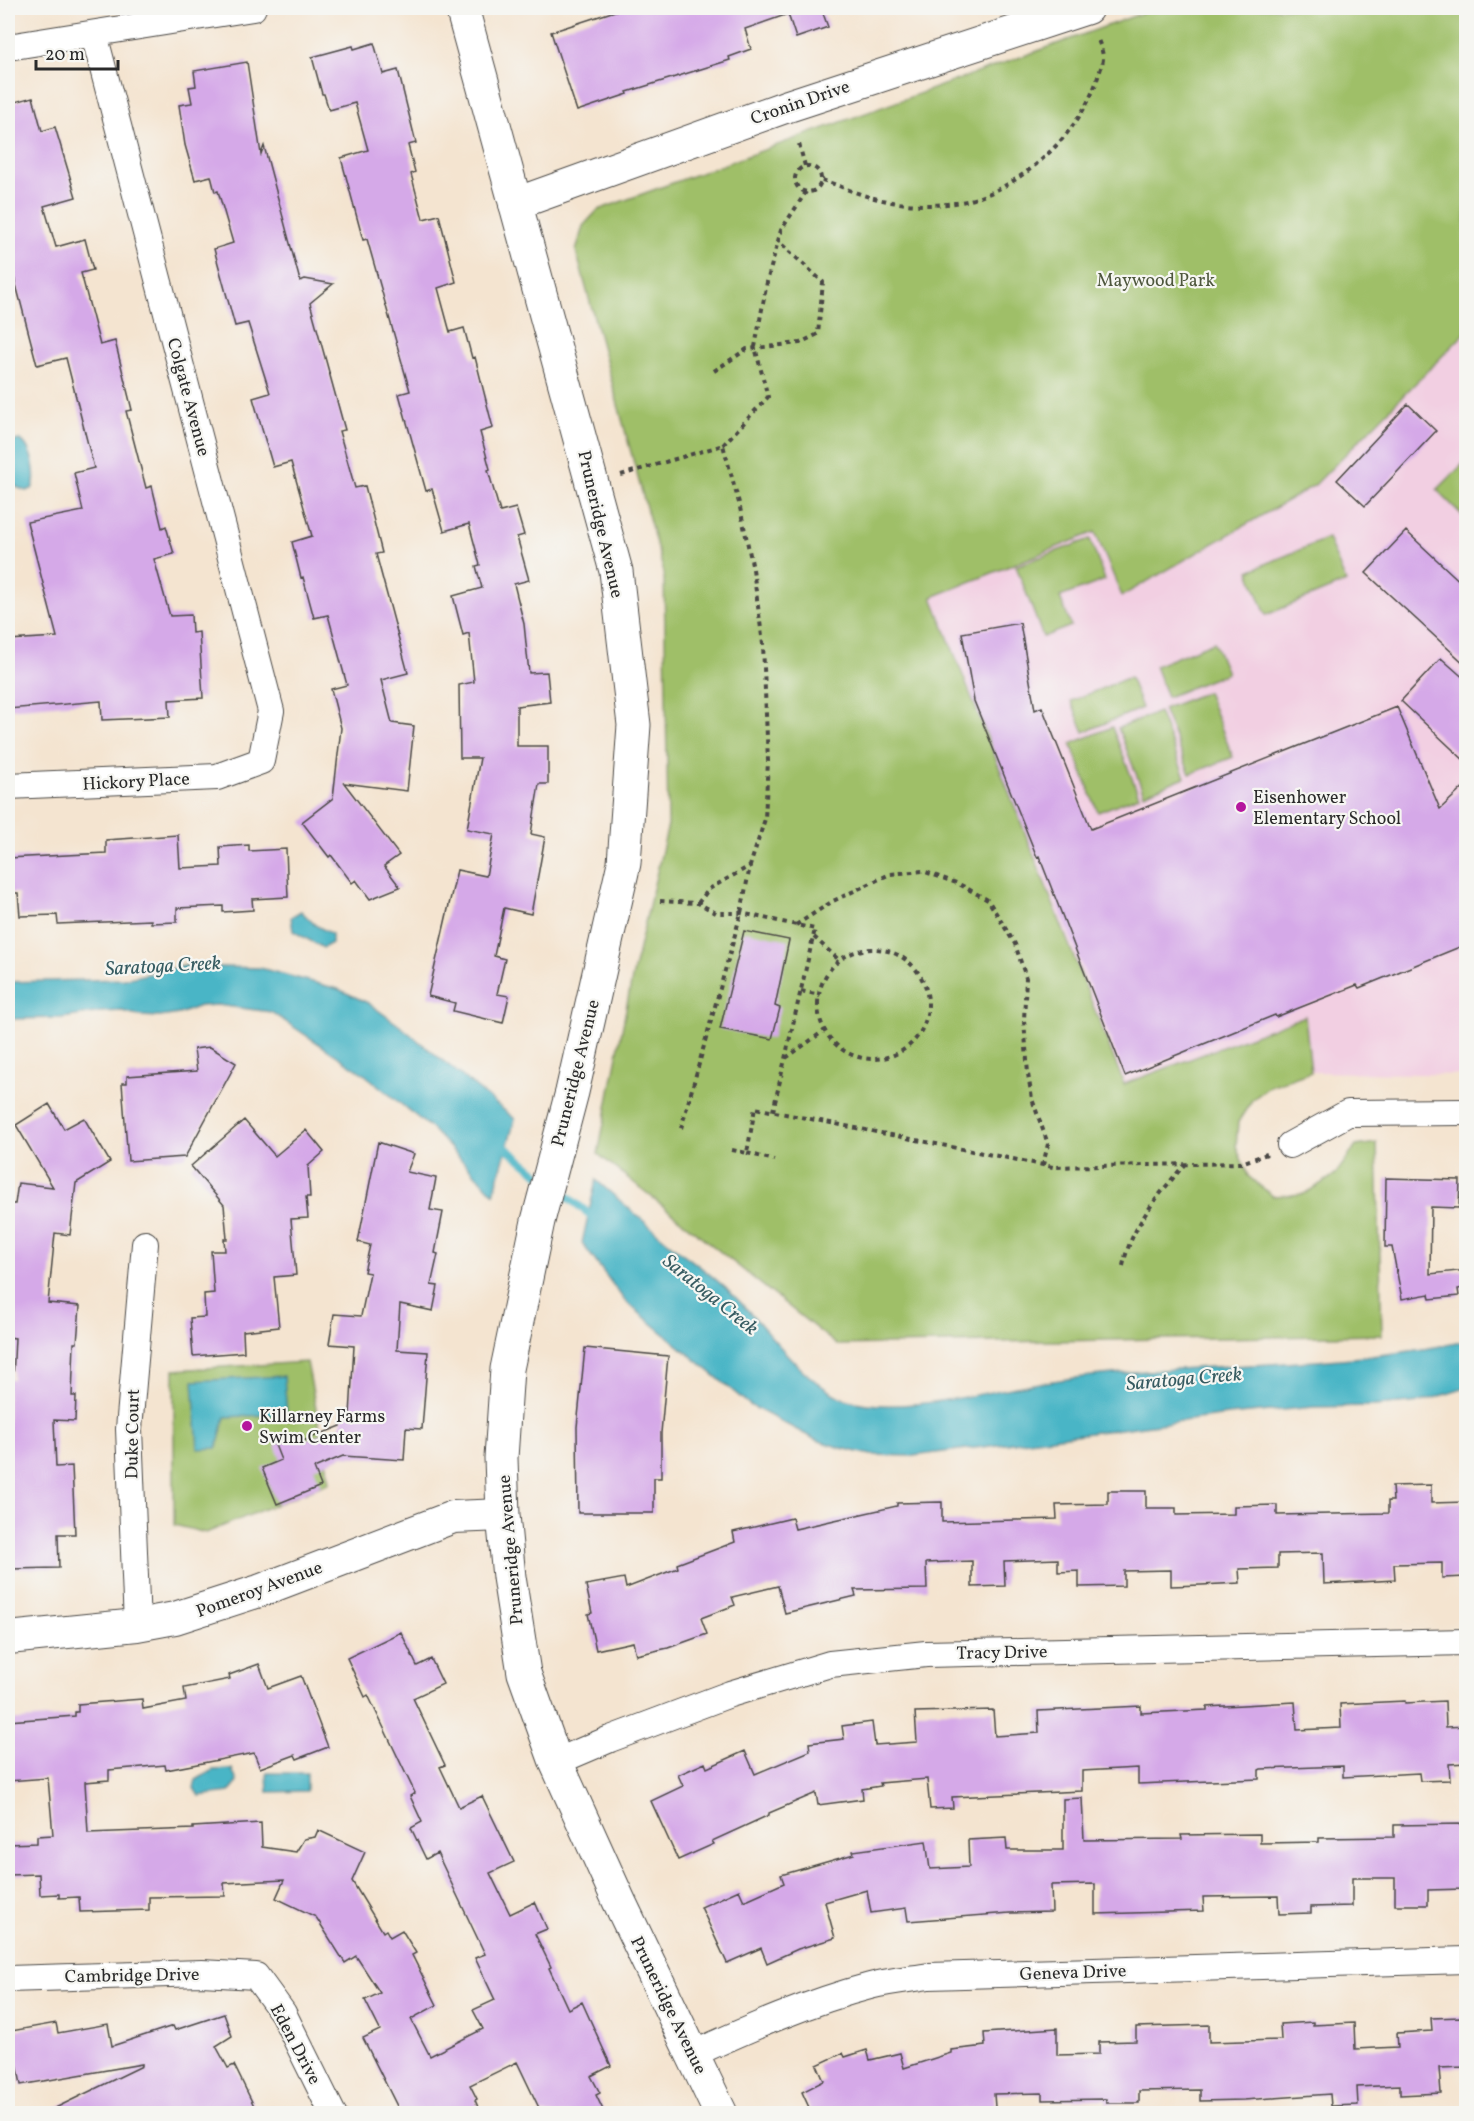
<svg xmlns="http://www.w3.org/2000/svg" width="1474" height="2121" font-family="Vollkorn,serif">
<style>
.built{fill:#f2cfe2}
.green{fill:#9fbf68;stroke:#65754a;stroke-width:1.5}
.water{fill:#49b5c6;stroke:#3a7078;stroke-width:1.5}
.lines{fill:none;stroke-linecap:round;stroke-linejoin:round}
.stream{stroke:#49b5c6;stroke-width:8}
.building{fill:#d5a9e8}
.minor-casing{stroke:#494744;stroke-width:28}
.tertiary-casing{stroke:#494744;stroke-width:34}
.secondary-casing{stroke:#494744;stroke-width:35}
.path{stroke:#494744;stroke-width:4;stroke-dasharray:4.5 4.5;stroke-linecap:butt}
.minor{stroke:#fff;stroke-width:26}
.tertiary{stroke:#fff;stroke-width:32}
.secondary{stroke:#fff;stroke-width:33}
.poi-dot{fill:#b5179e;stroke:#f6f6f2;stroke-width:2}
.labels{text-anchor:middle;stroke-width:4.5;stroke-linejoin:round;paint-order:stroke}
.street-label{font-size:18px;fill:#2b2b2b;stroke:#f6f6f2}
.park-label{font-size:18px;fill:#4e573d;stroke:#f6f6f2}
.poi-label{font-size:18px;fill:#2b2b2b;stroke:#f6f6f2;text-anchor:start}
.water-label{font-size:20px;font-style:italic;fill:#365b61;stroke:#f6f6f2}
</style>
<rect width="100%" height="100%" fill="#f6f6f2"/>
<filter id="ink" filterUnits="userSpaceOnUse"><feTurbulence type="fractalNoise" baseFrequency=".0167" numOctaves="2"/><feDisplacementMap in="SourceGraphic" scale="12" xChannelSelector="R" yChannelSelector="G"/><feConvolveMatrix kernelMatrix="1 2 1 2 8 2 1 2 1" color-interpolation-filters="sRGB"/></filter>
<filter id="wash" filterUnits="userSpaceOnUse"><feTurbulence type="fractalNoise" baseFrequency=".008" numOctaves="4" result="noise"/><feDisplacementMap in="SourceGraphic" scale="24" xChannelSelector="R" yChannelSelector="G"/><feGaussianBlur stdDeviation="1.35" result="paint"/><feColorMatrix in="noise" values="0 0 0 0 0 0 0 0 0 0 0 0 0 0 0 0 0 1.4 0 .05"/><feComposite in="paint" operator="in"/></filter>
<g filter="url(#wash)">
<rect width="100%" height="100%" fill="#f4e4d0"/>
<!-- built -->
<path class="built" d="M1466 332V1075L1311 1072 1305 1017 1125 1085 932 597 1095 532 1123 596 1315 485Z"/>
<!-- green -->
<path class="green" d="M1156 8H1369L1466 12V332L1315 485 1122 596 1095 532 932 597 1124 1084 1305 1016 1311 1072 1270 1086 1252 1100 1238 1122 1236 1146 1248 1176 1273 1196 1304 1194 1335 1175 1356 1146 1377 1143 1382 1335 837 1345 598 1154 632 978 668 825 664 573 576 251 583 226 598 210Z
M1464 463 1466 465V519L1437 490Z
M1328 538 1346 582 1266 615 1249 571Z
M1090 539 1105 580 1060 597 1071 626 1043 637 1016 566Z
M1214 642 1227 673 1167 697 1155 666Z
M1130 677 1142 708 1084 732 1071 701Z
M1207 692 1233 757 1190 774 1163 709Z
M1159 712 1185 777 1144 794 1118 728Z
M1112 727 1139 796 1098 812 1071 744Z
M307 1362 330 1482 206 1533 174 1525V1370Z"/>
<!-- water -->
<path class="water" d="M20 440C32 446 38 477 32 489L26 491 16 487 13 481V471H8V448L14 441Z
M301 911 315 925 332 934V943L323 948 293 931 291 917Z
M185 966 260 968 338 989 368 1003 400 1026 515 1119 494 1194 433 1130 364 1074 271 1012 217 1005 200 1006 179 1014 160 1017 141 1016 122 1011 102 1012 62 1018 8 1019V982L124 979Z
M596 1180C623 1203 650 1227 677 1249 696 1264 716 1278 733 1295 767 1327 794 1372 836 1395 878 1418 970 1396 1016 1387 1165 1359 1319 1373 1466 1341V1388L1421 1402 1374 1406 1314 1407 1228 1415 913 1456 871 1455 841 1448 816 1440 750 1405 625 1301 582 1243Z
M284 1376 287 1414 225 1417 217 1448 198 1449 193 1381Z
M232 1769 237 1782 229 1792 199 1796 194 1788 196 1780 213 1770Z
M267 1773H307V1791L268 1792Z"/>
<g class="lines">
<!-- stream -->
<path class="stream" d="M500 1143 541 1176
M554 1186 598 1221"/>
</g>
<g id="blocks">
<!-- building -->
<path class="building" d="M624 8H821L828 27 796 38 788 14 745 29 751 49 729 57 730 60 627 92 628 94 577 111 551 32Z
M374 43 383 74 398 70 416 143 408 145 415 172 411 174 423 219 439 215 456 282 438 288 450 332 464 328 472 358 475 357 493 428 480 432 490 469 488 470 500 512 516 508 524 535 517 537 529 580 514 584 524 624 529 673 547 672 550 702 517 706V746H548V784H539L531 834 545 837 531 914 504 908 494 956 505 959 497 994 509 996 503 1023 453 1011 455 1003 428 996 457 870 486 876 494 834 467 829 480 758H460L459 685 474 682 469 633 463 635 453 596 482 588 476 566 480 565 469 524 444 531 432 489 426 491 399 394 410 391 367 239 363 240 341 158 368 150 355 103 329 110 324 94H322L312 57 353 46 354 49Z
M247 62 261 154 264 146 300 281 305 279 333 284 310 303 345 430 339 431 355 488 365 486 382 553 376 554 408 673 381 680 392 723 414 726 407 791 344 783 399 855 384 866 400 887 370 899 356 880 352 883 331 855 329 857 302 822 333 798 341 728 331 689 347 685 328 615 314 618 303 577 301 578 292 542 312 536 291 462 273 467 253 398 270 393 248 323 235 326 214 249 233 243 218 191 215 192 211 176 195 180 185 145 179 105 192 103 189 87 196 86 194 71Z
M33 97 42 131 55 127 76 197 44 206 56 247 85 239 93 270 81 273 100 345 115 341 132 410 126 411 146 488 152 486 162 528 166 526 174 554 154 559 170 616 191 615 192 633 199 632 203 698 169 700 170 717 102 720 101 701 8 709V640L57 637 27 522 83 511 74 473 94 468 66 358 37 365 14 277 8 279V104Z
M1408 404 1436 431 1365 506 1337 480Z
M1406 531 1467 588V666L1366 573Z
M1020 623 1035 710 1042 707 1091 829 1397 707 1440 809 1467 784V944L1359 988 1357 985 1276 1017 1275 1015 1125 1076 1039 856 1037 857 974 701 962 633Z
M1441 658 1467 681V763L1401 701Z
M178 835 180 868 221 866 220 847 249 845V851L286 849 288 897 252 899 253 910 223 912V906L177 908V922L151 923V920L58 924 57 915 20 916 18 893H8V858L106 853V840Z
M744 931 789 940 775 1006 780 1008 772 1039 720 1029Z
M210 1047 236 1063 185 1157 128 1161 122 1083H127V1076L197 1071 194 1049Z
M49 1104 64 1129 84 1118 110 1162 76 1183 70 1235 55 1233 48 1303 80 1306 77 1343H74L72 1396H76L75 1421 54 1420 56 1467 72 1466 75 1534H58L59 1568 8 1569V1379H13L15 1338 8 1337 13 1258H8V1204H15L18 1183 53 1187 16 1125Z
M244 1120 275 1156 306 1130 324 1152 308 1166 310 1197H306L308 1218 291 1219 296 1275 274 1277 279 1327 243 1331 244 1352 193 1356 190 1318 205 1317 204 1294 214 1293 211 1251H225L224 1239H227L224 1205 191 1166Z
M378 1142 414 1154 407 1172 436 1178 430 1210 443 1212 435 1253 438 1254 431 1285 438 1286 433 1311 400 1304 397 1350 428 1352 422 1429 406 1428 404 1460 343 1456 314 1468 321 1486 277 1504 262 1468 281 1460 275 1445 300 1434 303 1441 341 1426 342 1414 350 1415 354 1346 329 1344 334 1314 361 1316 370 1273 364 1272 370 1245 358 1242Z
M1386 1178 1460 1180 1459 1208 1431 1207 1430 1274 1467 1270V1287L1458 1289 1459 1296 1430 1299 1429 1294 1402 1299 1392 1247H1385Z
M585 1348 668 1356 661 1433V1478H654V1513H578L577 1427Z
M1431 1485V1503L1467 1502V1577L1442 1578V1563L1394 1564 1395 1580 1324 1584 1323 1553 1278 1554V1568L1239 1569 1240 1583 1201 1585 1171 1586V1570L1124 1571V1586L1079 1587V1571L1058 1572V1559L1004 1561 1005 1586 972 1587V1561L926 1563 927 1589 854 1590 856 1596 785 1613 778 1586 732 1597 735 1605 701 1618 707 1634 668 1648 636 1655 633 1642 596 1650 588 1614 592 1613 586 1585 624 1578 626 1588 678 1568 677 1564 735 1542 733 1532 792 1518 795 1529 897 1506V1503L942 1502V1522L1057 1519 1056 1505 1108 1504V1491H1146V1508H1176V1515L1234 1514V1506L1277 1505V1515L1388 1513V1501H1393L1392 1486Z
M401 1632 417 1666 431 1659 443 1684 413 1698 445 1765 440 1767 459 1807 482 1796 514 1862 490 1873 510 1914 535 1902 547 1929 535 1934 551 1967 549 1968 568 2009 582 2002 611 2066 591 2076 600 2093 596 2095 605 2114H542L517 2062 470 2085 477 2099 475 2100 481 2114H401L363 2038 380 2030 365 2000 380 1993 356 1956 345 1963 316 1917 276 1898 284 1880 224 1883 225 1896 149 1897V1910L80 1912 79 1897 59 1898V1894L40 1895 39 1874 8 1875V1844L37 1843V1836L53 1835 48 1778 8 1781V1721L75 1716V1712H78V1704L142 1699 143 1709 186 1701 184 1688 230 1679 229 1675 259 1664 268 1688 301 1676 328 1747 297 1759 295 1755 260 1768 254 1753 166 1770 165 1765 109 1770V1780L85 1782 88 1833 193 1829V1827L261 1823 262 1847 296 1852 304 1839 315 1837 318 1830 365 1852 352 1881 383 1932 386 1930 390 1937 402 1930 416 1953 412 1955 437 2005 411 2019 430 2056 483 2029 473 2010 495 2000 475 1958 485 1954 437 1853 426 1859 411 1828 422 1822 410 1796 415 1793 368 1695 365 1697 347 1658Z
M1405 1701V1703L1445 1701 1446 1727 1467 1726V1763L1449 1764 1450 1780 1420 1781 1419 1773 1343 1777V1766L1261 1769 1259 1770V1779L1138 1784V1768L1082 1771V1791L952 1797 953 1808 930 1809 927 1779 880 1783 881 1786 862 1789 863 1799 818 1805 816 1793 769 1813V1815L712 1841 714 1844 678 1860 651 1801 683 1786 678 1775 705 1763 707 1768 745 1751 755 1774 810 1751 809 1743 844 1739 842 1726 872 1722 875 1745 917 1742 915 1712 993 1710 995 1736 1039 1733 1038 1711 1141 1706V1713L1207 1710V1707L1295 1702 1297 1730 1341 1728 1340 1704Z
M1082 1798 1084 1840 1182 1839 1181 1835 1260 1834V1843L1319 1842V1838L1394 1837V1825L1464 1824V1889L1428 1890V1905H1395V1878H1352V1906L1311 1907V1913L1279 1914 1278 1896 1203 1897 1204 1911 1095 1914V1884L1051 1885 1052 1912 1010 1913 908 1921 906 1908 871 1913 867 1890 825 1902 835 1938 798 1949 767 1963 761 1948 727 1963 701 1907 739 1890 744 1901 784 1883 781 1875 854 1854 853 1851 926 1841 930 1869 969 1867 968 1840 1006 1838 1007 1850H1063V1799Z
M224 2014 232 2036 216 2046 228 2068 234 2065 258 2114H43L142 2066V2064L21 2085 11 2031 56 2023 58 2033 108 2024 112 2046 173 2026 175 2030Z
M1463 2017 1466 2067 1439 2068 1441 2093 1400 2095V2085L1357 2087 1358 2105 1331 2106 1330 2094 1244 2100 1200 2101V2090L1139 2091V2103H1106V2099L1042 2100V2093L994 2094 995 2107 958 2110 946 2114H812L802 2092 824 2081 817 2065 843 2053 845 2057 867 2050 870 2060 900 2053 904 2068 951 2053V2050L985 2046 984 2033 1057 2028V2055L1099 2054V2042L1136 2041V2027L1209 2025V2042L1281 2040 1280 2024 1313 2022V2025L1354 2023 1355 2049 1398 2047 1397 2033 1432 2031 1431 2018Z"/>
</g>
</g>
<g filter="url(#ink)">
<use href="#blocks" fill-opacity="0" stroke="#494744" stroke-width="1.5"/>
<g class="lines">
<defs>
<path id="minor" d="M8 47 253 8
M8 786 217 777 261 761 271 711 94 34
M1290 1145 1348 1113 1466 1112
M137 1625 129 1429 145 1244
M556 1762 610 1739 730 1694 830 1664 926 1654 1466 1642
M8 1979 202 1973 256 1976 283 2013 333 2114
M693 2054C750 2028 809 2002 870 1986 889 1981 910 1979 929 1976L1466 1960"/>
<path id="tertiary" d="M515 204 785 107 1087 8
M8 1638 137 1625 175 1618 259 1591 453 1517 503 1515"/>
<path id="secondary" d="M462 8 616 571 634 725 624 863 572 1092 538 1221 507 1369 501 1458 503 1515 509 1577 524 1673 556 1762 619 1901 721 2114"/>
</defs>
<!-- minor casing -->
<use href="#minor" class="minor-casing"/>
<!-- tertiary casing -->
<use href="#tertiary" class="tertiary-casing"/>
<!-- secondary casing -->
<use href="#secondary" class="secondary-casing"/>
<!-- path -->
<path class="path" d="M799 144 805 166
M795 179a13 13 0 1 1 26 0a13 13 0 1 1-26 0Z
M822 180C839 185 856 194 874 198 900 205 928 207 955 203 1015 195 1079 136 1097 80 1099 73 1103 64 1103 58 1103 52 1100 45 1098 40
M714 371 747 349 800 343 818 334 823 282 778 241
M723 445 768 397 755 347 767 282 781 230 806 192
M621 475 723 445 739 503 753 569 763 644 768 761 765 819 750 866 741 913 680 1132
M660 901 698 903 716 913H741L815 929 773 1111
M698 903 709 889 750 866
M796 925 833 901 890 874 923 871 959 884 988 900 1015 944 1026 978 1024 1020 1028 1074 1032 1099 1048 1144 1043 1165
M814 937 840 961
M818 1004a55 55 0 1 1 110 0a55 55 0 1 1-110 0Z
M801 991 820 995
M786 1058 825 1030
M732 1150 747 1153 755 1108 1053 1167 1241 1163 1267 1154
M747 1153 774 1160
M1123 1266C1131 1226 1158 1196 1184 1165"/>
<!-- minor -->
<use href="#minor" class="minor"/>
<!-- tertiary -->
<use href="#tertiary" class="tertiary"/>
<!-- secondary -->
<use href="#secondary" class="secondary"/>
</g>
</g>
<!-- markers -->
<g class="poi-dot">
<circle cx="1241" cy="807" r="6"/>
<circle cx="247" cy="1426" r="6"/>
</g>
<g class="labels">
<!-- street labels -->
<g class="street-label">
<text transform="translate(800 102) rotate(-19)" y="6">Cronin Drive</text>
<text transform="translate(189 397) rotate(75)" y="6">Colgate Avenue</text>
<text transform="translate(601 524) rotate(77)" y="6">Pruneridge Avenue</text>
<text transform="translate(136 781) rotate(-3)" y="6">Hickory Place</text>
<text transform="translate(575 1073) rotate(-76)" y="6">Pruneridge Avenue</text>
<text transform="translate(132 1434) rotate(-89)" y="6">Duke Court</text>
<text transform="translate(510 1550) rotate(-95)" y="6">Pruneridge Avenue</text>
<text transform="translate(259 1589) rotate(-20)" y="6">Pomeroy Avenue</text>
<text transform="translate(1002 1652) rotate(-1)" y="6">Tracy Drive</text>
<text transform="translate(1073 1972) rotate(-2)" y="6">Geneva Drive</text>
<text transform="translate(132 1975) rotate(-1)" y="6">Cambridge Drive</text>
<text transform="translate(669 2005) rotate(64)" y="6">Pruneridge Avenue</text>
<text transform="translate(296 2044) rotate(62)" y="6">Eden Drive</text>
</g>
<!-- park labels -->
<g class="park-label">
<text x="1156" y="286">Maywood Park</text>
</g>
<!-- poi labels -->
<g class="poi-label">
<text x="1253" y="803">Eisenhower<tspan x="1253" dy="21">Elementary School</tspan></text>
<text x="259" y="1422">Killarney Farms<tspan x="259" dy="21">Swim Center</tspan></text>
</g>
<!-- water labels -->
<g class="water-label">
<text transform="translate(163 965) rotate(-3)" y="7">Saratoga Creek</text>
<text transform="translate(711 1294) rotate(39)" y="7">Saratoga Creek</text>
<text transform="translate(1184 1378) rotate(-5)" y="7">Saratoga Creek</text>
</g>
</g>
<!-- margin -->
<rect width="1474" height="2121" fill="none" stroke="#f6f6f2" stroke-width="30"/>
<!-- scale -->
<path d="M36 60v9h82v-9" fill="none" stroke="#2b2b2b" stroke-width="3"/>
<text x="45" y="60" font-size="18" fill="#2b2b2b" stroke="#f6f6f2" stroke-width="4.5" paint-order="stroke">20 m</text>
</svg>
